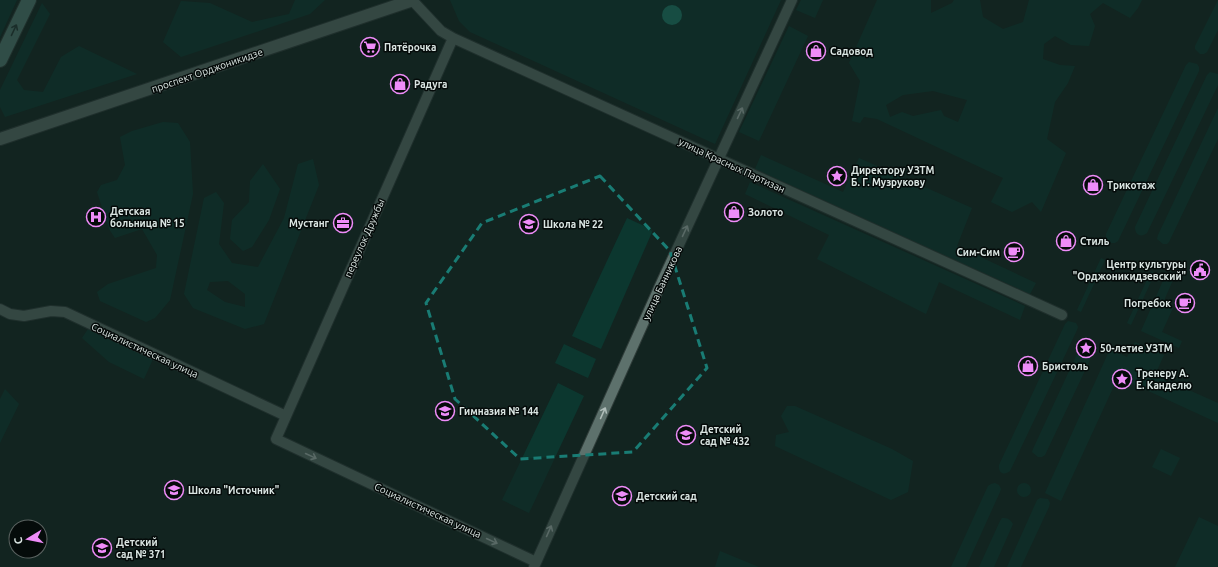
<svg xmlns="http://www.w3.org/2000/svg" width="1218" height="567" font-family="Ubuntu,sans-serif">
<style>
.green{fill:#0c372f;fill-rule:evenodd}
.water{fill:#1d7e6d}
.lines{fill:none;stroke-linecap:round;stroke-linejoin:round}
.minor-casing{stroke:#303d3a;stroke-width:12}
.tertiary-casing{stroke:#303d3a;stroke-width:14}
.secondary-casing{stroke:#303d3a;stroke-width:16}
.minor{stroke:#5d716c;stroke-width:10}
.tertiary{stroke:#5d716c;stroke-width:12}
.secondary{stroke:#557e75;stroke-width:14}
.oneway{stroke:#253935}
.oneway2{stroke:#afbdb9}
.marked{fill:none;stroke:#197c74;stroke-width:3;stroke-dasharray:8 5;stroke-linejoin:round}
.labels{text-anchor:middle;stroke-width:3;stroke-linejoin:round;paint-order:stroke}
.poi-label{font-size:10px;font-weight:bold;fill:#dbe6e3;stroke:#050b0a;text-anchor:start}
.street-label{font-size:10px;fill:#dbe6e3;stroke:#050b0a}
</style>
<rect width="100%" height="100%" fill="#122420"/>
<!-- green -->
<path class="green" d="M0 0H17L0 37Z
M295 0H325L310 14 181 57 163 42 181 1 210 3 252 22 289 14Z
M450 0H781L715 144 470 32 459 21Z
M801 0H823L815 18 796 10Z
M877 0H931V13L952 3 954 0H980L983 17 1003 29 1023 22 1029 0H1142L1138 8 1130 18 1103 3 1090 14 1095 26 1089 46 1071 45 1055 36 1044 44 1043 59 1060 65 1075 66 1068 83 1055 102 1047 139 1066 153 1041 212 1032 202 1012 212 991 202 1003 178 877 119 864 117 860 123 852 121 860 81 849 63ZM933 91 967 100 958 122 944 116 941 110 913 116 902 112 890 117 886 105 903 95Z
M1218 0V30L1207 52 1204 54H1200L1195 49V46Z
M42 3 50 14 17 80 24 90 43 92 61 57 79 46 137 74 5 117 0 107V90Z
M789 26 808 36 759 141 739 132Z
M1189 62 1197 64 1199 67V71L1118 241 1115 243H1111L1106 238V234L1186 65Z
M1210 72 1218 74V85L1147 233C1141 238 1135 235 1135 227L1207 75Z
M1218 108V139L1169 242 1167 244H1163L1157 239 1158 235Z
M163 122 178 123 190 142 193 194 170 300 155 318 146 322 100 301 97 292 108 284 156 268 157 255 142 229 115 238 109 229 97 192 101 185 117 180 125 165 120 137 132 131Z
M761 155 843 192 859 158 972 208 957 246 1036 283 1030 294 755 169Z
M313 159 319 185 264 324 245 329 193 308 184 294 204 198 216 192 224 203 219 244 232 263 258 267 284 218 298 164ZM228 281 245 294V307L225 302 207 290 210 282Z
M263 164 280 189 269 220 252 247 243 251 230 239 232 220 249 202 250 181Z
M750 182 1025 306 1020 320 939 282 926 314 817 259 829 235 745 194Z
M627 218 653 230 601 349 572 336Z
M1101 258 1105 260 1081 312 1077 310Z
M1151 271 1155 273 1131 325 1127 323Z
M1165 276 1173 280 1163 303 1173 308 1162 332 1182 341 1179 348 1141 331Z
M1068 321 1076 323 1078 327 1077 330 1010 471C1004 476 998 473 999 465L1065 324Z
M88 329 153 359 144 379 109 362 82 338Z
M1135 342 1164 355 1155 375 1218 403V423L1118 377 1061 501 1045 493 1110 349 1127 357Z
M564 344 596 359 588 378 555 363Z
M1080 351 1088 353 1090 357V360L1045 455 1042 457H1038L1032 452 1033 449 1077 354Z
M558 383 584 396 529 513 502 500Z
M5 389 19 404 0 443V399Z
M787 406H795L892 449 913 461 908 492 891 500 775 446 776 435 789 432 781 416Z
M1161 449 1180 458 1171 476 1152 467Z
M1017 490a7 7 0 1 1 14 0a7 7 0 1 1-14 0Z
M995 483 999 485 1001 489 1000 492 966 567H951L988 486 991 484Z
M1040 498 1048 499 1050 503 1049 507 1021 567H1007L1037 500Z
M1199 517 1218 526V567H1175Z
M1002 518C1008 518 1010 519 1013 524L994 567H979L1000 521Z
M720 551 759 567H715Z"/>
<!-- water -->
<path class="water" d="M662 15a10 10 0 1 1 20 0a10 10 0 1 1-20 0Z"/>
<g class="lines">
<defs>
<path id="minor" d="M412 0 441 31 453 38 1062 315
M453 38 276 439 536 562
M0 309 10 314 24 316 51 311 65 312 286 416
M534 567 659 288 792 0"/>
<path id="tertiary" d="M0 139 413 0"/>
<path id="secondary" d="M0 60 29 0"/>
</defs>
<!-- minor casing -->
<use href="#minor" class="minor-casing"/>
<!-- tertiary casing -->
<use href="#tertiary" class="tertiary-casing"/>
<!-- secondary casing -->
<use href="#secondary" class="secondary-casing"/>
<!-- minor -->
<use href="#minor" class="minor"/>
<!-- tertiary -->
<use href="#tertiary" class="tertiary"/>
<!-- secondary -->
<use href="#secondary" class="secondary"/>
</g>
<!-- one-way arrows -->
<defs><path id="oneway-shaft" d="M-6 0H5M1.5-3L5.5 0L1.5 3" fill="none" stroke-width="1.6" stroke-linecap="round" stroke-linejoin="round"/></defs>
<use class="oneway" href="#oneway-shaft" transform="translate(14 30) rotate(-65)"/>
<g class="oneway2">
<use href="#oneway-shaft" transform="translate(740 113) rotate(-65)"/>
<use href="#oneway-shaft" transform="translate(685 231) rotate(-65)"/>
<use href="#oneway-shaft" transform="translate(603 413) rotate(-66)"/>
<use href="#oneway-shaft" transform="translate(311 456) rotate(25)"/>
<use href="#oneway-shaft" transform="translate(549 531) rotate(-66)"/>
<use href="#oneway-shaft" transform="translate(492 541) rotate(25)"/>
</g>
<!-- marked area -->
<path d="M0 0H1218V567H0ZM600 176 670 251 707 368 633 452 520 459 455 399 426 303 482 223Z" fill="#122420" fill-opacity=".55" fill-rule="evenodd"/>
<path class="marked" d="M600 176 670 251 707 368 633 452 520 459 455 399 426 303 482 223Z"/>
<!-- icons -->
<defs>
<symbol id="supermarket-ring" viewBox="-11 -11 22 22"><circle r="9.5" fill="#050b0a" stroke="#ee8cf8" stroke-width="1.5"/><path d="M-6-5.5h2.5l.6 2H6L4.5 2H-2.5L-4.4-4H-6ZM-1.5 3.2a1.3 1.3 0 1 0 .1 0ZM3 3.2a1.3 1.3 0 1 0 .1 0Z" fill="#ee8cf8"/></symbol>
<symbol id="shop-ring" viewBox="-11 -11 22 22"><circle r="9.5" fill="#050b0a" stroke="#ee8cf8" stroke-width="1.5"/><path d="M-5-2.5h2.3a2.7 3.5 0 0 1 5.4 0H5L5.5 6h-11ZM-1.5-2.5h3a1.5 2.3 0 0 0-3 0Z" fill="#ee8cf8"/></symbol>
<symbol id="sight-ring" viewBox="-11 -11 22 22"><circle r="9.5" fill="#050b0a" stroke="#ee8cf8" stroke-width="1.5"/><path d="M0-6L1.8-2.2L6-1.7L2.9 1.2L3.7 5.4L0 3.3L-3.7 5.4L-2.9 1.2L-6-1.7L-1.8-2.2Z" fill="#ee8cf8"/></symbol>
<symbol id="hospital-ring" viewBox="-11 -11 22 22"><circle r="9.5" fill="#050b0a" stroke="#ee8cf8" stroke-width="1.5"/><path d="M-5-5h3v3.5h4V-5h3V5h-3V1.5h-4V5h-3Z" fill="#ee8cf8"/></symbol>
<symbol id="office-ring" viewBox="-11 -11 22 22"><circle r="9.5" fill="#050b0a" stroke="#ee8cf8" stroke-width="1.5"/><path d="M-6-3h4V-5.5h4V-3h4V5H-6ZM-1-4.5V-3h2v-1.5ZM-6 0V1H6V0Z" fill="#ee8cf8"/></symbol>
<symbol id="school-ring" viewBox="-11 -11 22 22"><circle r="9.5" fill="#050b0a" stroke="#ee8cf8" stroke-width="1.5"/><path d="M0-5L7-2L0 1L-7-2ZM-4 1L0 2.5L4 1V4Q0 6-4 4Z" fill="#ee8cf8"/></symbol>
<symbol id="cafe-ring" viewBox="-11 -11 22 22"><circle r="9.5" fill="#050b0a" stroke="#ee8cf8" stroke-width="1.5"/><path d="M-5.5-4.5H6V0H3Q3 3.5 0 3.5H-2.5Q-5.5 3.5-5.5 0ZM3-3.2v2h1.7v-2ZM-6 4.5H4V6H-6Z" fill="#ee8cf8"/></symbol>
<symbol id="civic-ring" viewBox="-11 -11 22 22"><circle r="9.5" fill="#050b0a" stroke="#ee8cf8" stroke-width="1.5"/><path d="M-.6-6.5H3V-4.5H.6V-3L4-1V1h2V6H-6V1h2V-1L-.6-3ZM-1.2 2.5V6h2.4V2.5Z" fill="#ee8cf8"/></symbol>
</defs>
<g fill-rule="evenodd">
<use href="#supermarket-ring" x="359" y="36" width="22" height="22"/>
<use href="#shop-ring" x="805" y="40" width="22" height="22"/>
<use href="#shop-ring" x="389" y="73" width="22" height="22"/>
<use href="#sight-ring" x="826" y="165" width="22" height="22"/>
<use href="#shop-ring" x="1082" y="174" width="22" height="22"/>
<use href="#shop-ring" x="723" y="201" width="22" height="22"/>
<use href="#hospital-ring" x="85" y="206" width="22" height="22"/>
<use href="#office-ring" x="332" y="212" width="22" height="22"/>
<use href="#school-ring" x="518" y="213" width="22" height="22"/>
<use href="#shop-ring" x="1055" y="230" width="22" height="22"/>
<use href="#cafe-ring" x="1003" y="241" width="22" height="22"/>
<use href="#civic-ring" x="1189" y="259" width="22" height="22"/>
<use href="#cafe-ring" x="1174" y="292" width="22" height="22"/>
<use href="#sight-ring" x="1075" y="337" width="22" height="22"/>
<use href="#shop-ring" x="1017" y="355" width="22" height="22"/>
<use href="#sight-ring" x="1111" y="368" width="22" height="22"/>
<use href="#school-ring" x="434" y="400" width="22" height="22"/>
<use href="#school-ring" x="675" y="424" width="22" height="22"/>
<use href="#school-ring" x="163" y="479" width="22" height="22"/>
<use href="#school-ring" x="611" y="485" width="22" height="22"/>
<use href="#school-ring" x="91" y="537" width="22" height="22"/>
</g>
<g class="labels">
<!-- poi labels -->
<g class="poi-label">
<text x="384" y="51">Пятёрочка</text>
<text x="830" y="55">Садовод</text>
<text x="414" y="88">Радуга</text>
<text x="851" y="174">Директору УЗТМ<tspan x="851" dy="12">Б. Г. Музрукову</tspan></text>
<text x="1107" y="189">Трикотаж</text>
<text x="110" y="215">Детская<tspan x="110" dy="12">больница № 15</tspan></text>
<text x="748" y="216">Золото</text>
<text x="329" y="227" text-anchor="end">Мустанг</text>
<text x="543" y="228">Школа № 22</text>
<text x="1080" y="245">Стиль</text>
<text x="1000" y="256" text-anchor="end">Сим-Сим</text>
<text x="1186" y="268" text-anchor="end">Центр культуры<tspan x="1186" dy="12">"Орджоникидзевский"</tspan></text>
<text x="1171" y="307" text-anchor="end">Погребок</text>
<text x="1100" y="352">50-летие УЗТМ</text>
<text x="1042" y="370">Бристоль</text>
<text x="1136" y="377">Тренеру А.<tspan x="1136" dy="12">Е. Канделю</tspan></text>
<text x="459" y="415">Гимназия № 144</text>
<text x="700" y="433">Детский<tspan x="700" dy="12">сад № 432</tspan></text>
<text x="188" y="494">Школа "Источник"</text>
<text x="636" y="500">Детский сад</text>
<text x="116" y="546">Детский<tspan x="116" dy="12">сад № 371</tspan></text>
</g>
<!-- street labels -->
<g class="street-label">
<text transform="translate(207 70) rotate(-19)" y="4">проспект Орджоникидзе</text>
<text transform="translate(732 165) rotate(25)" y="4">улица Красных Партизан</text>
<text transform="translate(364 238) rotate(-66)" y="4">переулок Дружбы</text>
<text transform="translate(662 283) rotate(-65)" y="4">улица Банникова</text>
<text transform="translate(145 350) rotate(25)" y="4">Социалистическая улица</text>
<text transform="translate(428 510) rotate(25)" y="4">Социалистическая улица</text>
</g>
</g>
<!-- north arrow -->
<g transform="translate(28 539) rotate(260)"><circle r="19" fill="#050b0a" stroke="#5b6361"/>
<path d="M0-3L7 15L0 10L-7 15Z" fill="#ee8cf8"/>
<text y="-6" font-size="11" font-weight="bold" text-anchor="middle" fill="#dbe6e3">С</text>
</g>
</svg>
